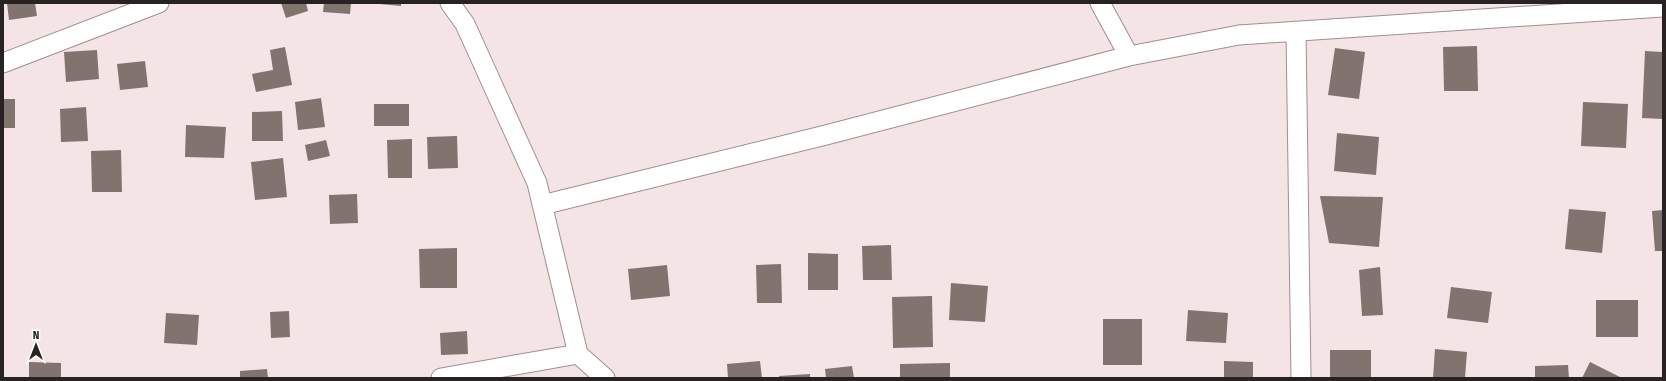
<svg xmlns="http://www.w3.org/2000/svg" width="1666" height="381" font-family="'Fira Sans Condensed',sans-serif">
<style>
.building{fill:#81746e}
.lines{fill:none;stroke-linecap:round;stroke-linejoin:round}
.minor-casing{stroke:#9f8f90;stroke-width:21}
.minor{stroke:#fff;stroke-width:19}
</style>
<rect width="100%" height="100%" fill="#f5e4e5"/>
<!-- building -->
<path class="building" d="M7 3H35L37 16 9 20Z
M281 3H306L308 11 286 18Z
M324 3H351L350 14 323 12Z
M379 3H401V6L379 4Z
M1477 46 1478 91H1444L1443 47Z
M285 47 292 85 256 92 252 74 273 70 270 50Z
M1335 48 1365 52 1359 99 1328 95Z
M97 50 99 79 66 82 64 52Z
M1645 51 1663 52V119L1642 118Z
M145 61 148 87 120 90 117 64Z
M321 98 325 127 298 130 295 102Z
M3 99H15V128H3Z
M1583 102 1628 104 1626 148 1581 146Z
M374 104H409V126H374Z
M86 107 88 141 61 142 60 109Z
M282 111 283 141H252V112Z
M186 125 226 127 224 158 185 157Z
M1337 133 1379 137 1376 175 1334 171Z
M457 136 458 168 428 169 427 137Z
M412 139V178H388L387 140Z
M326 140 330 156 308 161 305 145Z
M121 150 122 192H92L91 151Z
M283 158 287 197 255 200 251 162Z
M357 194 358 223 330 224 329 195Z
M1320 196 1383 197 1379 247 1329 243Z
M1569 209 1606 212 1602 253 1565 249Z
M1663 210V251H1655L1652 211Z
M891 245 892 280H863L862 246Z
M457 248V288H420L419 249Z
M808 253 838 254V290H808Z
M781 264 782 303H757L756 265Z
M667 265 670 296 631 300 628 269Z
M1380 267 1383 315 1362 316 1359 270Z
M951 283 988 286 985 322 949 320Z
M1451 287 1492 292 1488 323 1447 318Z
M932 296 933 347 893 348 892 297Z
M1596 300H1638V337H1596Z
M1188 310 1228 313 1226 343 1186 341Z
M289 311 290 337 271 338 270 312Z
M166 313 199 315 197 345 164 343Z
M1103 319H1142V365H1103Z
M467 331 468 354 441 355 440 333Z
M1435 349 1467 352 1465 378H1433Z
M1330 350H1371V378H1330Z
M760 361 762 378H728L727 364Z
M1224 361 1253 362V378H1224Z
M29 362 61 363V378H29Z
M1590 362 1622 378H1582Z
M950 363V378H900V364Z
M1568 365 1569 378H1535V366Z
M852 366 854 378H826L825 369Z
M267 369 268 378H240V371Z
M810 374V378H779V376Z"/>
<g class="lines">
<defs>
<path id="minor" d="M450 3 465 24 537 183 578 354
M1100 3 1129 56 1239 35 1663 7
M1296 31 1301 378
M3 63 159 3
M542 205 826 135 1129 56
M441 378 578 354 605 378"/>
</defs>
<!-- minor casing -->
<use href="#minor" class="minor-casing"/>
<!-- minor -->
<use href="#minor" class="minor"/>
</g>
<!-- border -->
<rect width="1666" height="381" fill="none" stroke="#282222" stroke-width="8"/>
<!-- north arrow -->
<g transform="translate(36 345)" stroke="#ffffff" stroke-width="3" paint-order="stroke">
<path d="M0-3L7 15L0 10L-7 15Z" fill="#282222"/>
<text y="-6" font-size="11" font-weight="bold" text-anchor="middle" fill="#282222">N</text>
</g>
</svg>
